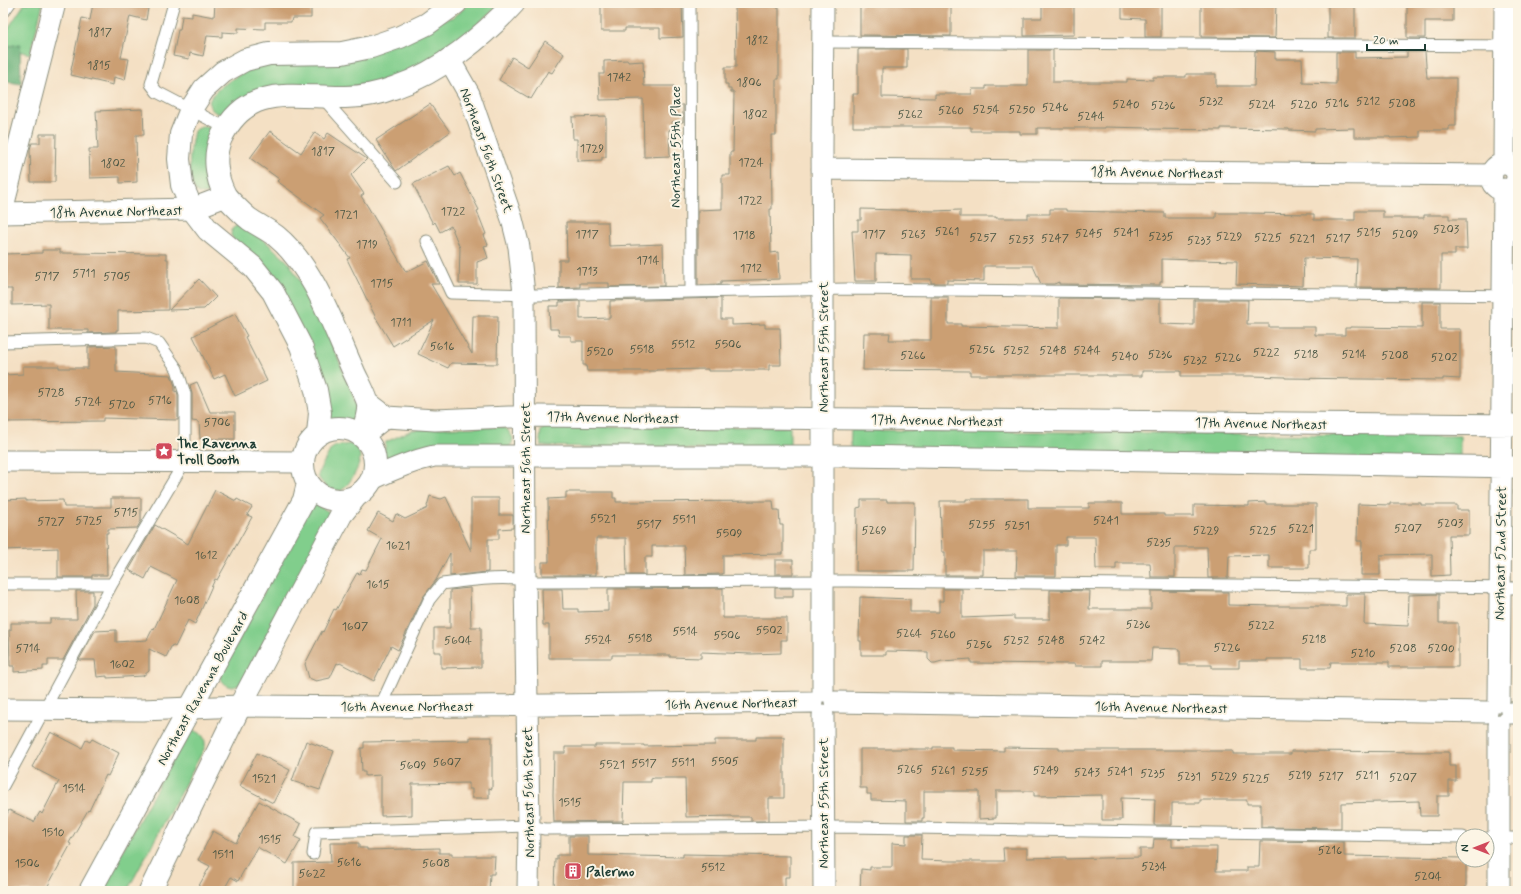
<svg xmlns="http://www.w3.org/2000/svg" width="1521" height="894" font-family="Mynerve,sans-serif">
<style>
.green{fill:#81ce8c;stroke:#508660}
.forest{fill:#68b178;stroke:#447756}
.building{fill:#cb9f73}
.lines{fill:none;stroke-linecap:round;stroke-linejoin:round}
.lane-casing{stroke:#8a8e7c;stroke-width:13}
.street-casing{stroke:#8a8e7c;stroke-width:23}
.secondary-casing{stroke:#8a8e7c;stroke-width:24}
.lane{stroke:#fff;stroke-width:11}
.street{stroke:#fff;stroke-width:21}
.secondary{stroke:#fff;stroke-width:22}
.labels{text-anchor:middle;stroke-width:4;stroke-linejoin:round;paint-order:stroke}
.number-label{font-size:12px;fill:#4a5644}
.street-label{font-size:14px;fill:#1f3d34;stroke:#fcf5e5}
.poi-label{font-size:14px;font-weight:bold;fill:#1f3d34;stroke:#fcf5e5;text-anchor:start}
</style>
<rect width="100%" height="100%" fill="#fcf5e5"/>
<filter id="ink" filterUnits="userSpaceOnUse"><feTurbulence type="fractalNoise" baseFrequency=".025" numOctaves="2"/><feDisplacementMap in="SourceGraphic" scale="8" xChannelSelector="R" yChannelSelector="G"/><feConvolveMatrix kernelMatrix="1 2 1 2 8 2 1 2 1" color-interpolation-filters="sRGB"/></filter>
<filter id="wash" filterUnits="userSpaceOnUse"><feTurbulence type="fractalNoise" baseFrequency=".012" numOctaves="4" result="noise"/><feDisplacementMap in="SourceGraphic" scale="16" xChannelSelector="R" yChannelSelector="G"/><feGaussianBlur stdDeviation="0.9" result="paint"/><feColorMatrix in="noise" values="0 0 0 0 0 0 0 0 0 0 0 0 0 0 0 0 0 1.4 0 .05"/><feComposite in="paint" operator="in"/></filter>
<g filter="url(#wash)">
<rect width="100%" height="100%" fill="#f4e0c4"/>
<!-- green -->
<path class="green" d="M25 3H43L30 54 3 47V36Z
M470 3H502L444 53 392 79 223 114C218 114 213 112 210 107 203 92 246 71 257 66L454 17Z
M202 126 208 127 213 132 212 189C208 195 200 196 195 190 186 173 190 149 194 131Z
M239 224 263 239 289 263 320 314 358 408 357 418 352 422 332 427 329 426V404L231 235 232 229Z
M548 426 790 427V451L542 446 540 441 541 430Z
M501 427 507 429 513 438 512 443 509 448 386 463 384 453 386 442 412 430 431 428Z
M851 430 1460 436V460L850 454Z
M350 444C372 451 352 482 341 491L327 488 321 481 318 476 320 469 331 449 336 446Z
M311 502 333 514 242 683C232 690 224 687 220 676Z
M192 731C201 731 206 737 205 747L127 891H100L188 732Z"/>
<!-- forest -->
<path class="forest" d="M20 44 21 84 3 81V47Z"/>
<g id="blocks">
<!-- building -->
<path class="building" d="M93 3H149L146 20 130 16 121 58 129 59 125 80 114 77 113 85 71 75 72 71 71 70 82 18 90 20Z
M215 3H311V18H292L291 22H265V29L238 28V33L222 32V37L207 36 203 56 190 53 189 59 173 56 178 30H180L182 16 192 17V13L214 17Z
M601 3H682L683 37 660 38V28H625V31H601Z
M735 3H777V8H779V79H776V135H771L772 209H770L771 253 778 252 779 279 721 281V284L698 285V210L722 209V175H730V152H733L734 92H731V89H728V84H725V67H736Z
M862 3H951V36L860 35V5H862Z
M1042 3H1074V35L1024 36V18H1042Z
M1122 3H1161V37H1145V19L1122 18Z
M1201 3H1276L1275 38 1201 37Z
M1328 3H1355V38H1328Z
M1407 3H1453V21H1425V38H1407Z
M545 41 564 54 552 73 548 71 531 99 499 80 512 57 528 67Z
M860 49H907V68H882V97L935 98V94H972V89H986V86H1028V50H1053V82H1127V79L1153 80V77H1186V74H1216V86H1254L1255 51 1275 52V59H1302L1303 83 1336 84V52H1355V58L1407 57V52H1425L1427 78H1456V126H1449V130H1420V137L1390 138V137H1354V128L1315 129V131L1289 130V129L1221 128V130L1149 129V128L1105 127V128H1037V134H1020V131H971V127H853V94H858V50Z
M628 60V62L643 61 644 86H674L675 105H683V122H671L672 129H669L670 156 644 157 643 99 600 100 599 74H604V61Z
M430 104 450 132 396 171 376 140Z
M143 109 144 135H136L137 182 120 183V177L90 178 89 149H98L96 111Z
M606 116V157H602V160L577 161V139H573L572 117Z
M270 131 301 153 315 132 324 139 328 133 367 159 351 175 364 194 361 196 368 207 406 272 428 261 439 284H431L472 354 473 316H498L497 364 451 363 448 368 418 354 434 320 393 346 376 318 347 259 350 258 320 218 324 215 277 181 279 179 250 158Z
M40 134H56L55 182H31L30 149 32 143H40Z
M449 166 455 176 460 173 479 210 477 211 486 234 484 235 488 245 484 246 488 258 477 262V284H459L460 248 451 226 440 232 435 222 433 224 413 184Z
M861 209 934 211 960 210V217H996V218H1028V214H1050V209H1066V211L1165 213V218H1216V213H1242L1314 214V220H1355V211H1383V218H1424V215H1449V219H1466L1467 249H1455V255H1441V288L1356 287 1357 259 1304 258 1303 286 1236 284 1237 261 1162 259V282H1160V285L1059 284V282L1054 284H1041L1033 266H984V281L947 280V283H931V279H911V255L876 254V281H855L852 231H858V220H861Z
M566 222H608L609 246 663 244 664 286 609 287V283H580V287L559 288V260H567Z
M42 250H60V253L166 254V259H168V310L118 311V330H116V332L88 333V330H49V304L12 305V289H4L3 254 42 253Z
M199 279 216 297 204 309 169 310Z
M931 297H948V324H961V326L1059 328V298L1160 299V324L1194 325V300H1248L1247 324H1269V327H1315V335H1345V328H1350V327L1422 328V302H1440V329H1460V379L1443 378V380L1285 378V377L1251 376H1181V371H1142V376H1107V375H970V371L863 370 864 333H890L889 340H931Z
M721 298V319H732V325L765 324V328H780L781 365H769V370H733V371H708V369L656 370V371H587L586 365H583V341H571V336H559L558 329H550L549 306H559V302L580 301V319L610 318V301Z
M235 314 247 336 245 337 267 381 235 396 225 374 214 379 193 336Z
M116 346V372L171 375 175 386V392L177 391 178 395V420L103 418V421L3 422 4 375 23 374V366H59V368H88V347Z
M197 382 210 412H235V439H200L199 422 192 421V394L190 385Z
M215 490 236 501 237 499 252 507 247 515 252 517 217 580 215 579 195 624 188 620 175 647 172 645 166 657 149 649V671L143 676 107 678V676L97 677 95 660H79L95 631 116 630V642L147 640 153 628 154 629 177 580 151 567 145 579 129 570 155 525 188 544Z
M566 492H613V498H616V502L773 501 774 510H779L780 525H783V554L723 555V574L685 575 684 546H652V557H645V575H627L626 538H596V575H542V562H549L548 499 566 498Z
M430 496 441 499 446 497 471 551V498H499V515H513V528L499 529V539H488V572L450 576V553L436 580 423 597 398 650 391 646 374 681 340 663 339 664 337 663 330 678 316 681 309 678 305 664 322 631 323 632 334 609 336 610 357 573 360 574 362 569 366 570 382 539 368 531 378 513 393 521 396 514 405 519 428 508 427 506Z
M111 498H141V521L137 528 108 529V533H106L107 575H92V577H58V548L3 550V500L26 499V501L63 500 64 507H111Z
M966 499H1028V508H1089V503H1122V514H1164V516H1194V505L1249 506V503L1265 502V504H1316V549H1309V568H1269V555L1229 556 1228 578H1208L1207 547H1175V577H1151L1150 563H1116V569H1096L1095 537H1066V545H1056V576H1016L1017 551H983V575H945V552H942L940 501H966Z
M861 500H887V502H915L914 571H856L857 508 861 507Z
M1390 503H1421V505H1457V510H1469V535H1449L1450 575 1432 576V554L1380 555V575H1361L1362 541H1357L1358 504 1390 505Z
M775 560H793V574H775Z
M470 588 471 627H481V667L441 668V652H434V628H450V590Z
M723 588V618H787V640H781V653L751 654 701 652V658L670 657V655H612V658H549V625H543L542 589H562L563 609H578V612L608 611V589Z
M775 588H793V597H775Z
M943 589H962V618L1014 616V619H1050V590L1090 591 1089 609H1151V591L1228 592V605L1277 606H1346V594H1365L1364 624 1408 626 1409 595 1439 594V623H1458V667H1389V662H1331L1330 668H1302V659H1267V661H1239V668H1212V665H1180V649L1152 648 1151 661H1102V666H1075V664L971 663V659L942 661 935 663H932L928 659V652L886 651V655H861V641H859L860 597 910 599V612H939V601H943Z
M76 591H93V604L63 660H48V666H43V670L14 672V666H10L9 630H11V623H50V619H77Z
M51 732 82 748 86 740 90 742 92 739 119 753 108 776 106 775 89 811 88 810 69 843 71 844 45 891H3V822L9 810 34 822 40 812 42 814 59 781 32 767Z
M470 737H492V789L489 788V798H472V789H469V783L412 784V815L381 816V775L365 776V772H362L361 748H364V742L470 740Z
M756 737H784V798H769V821H751V817H732V816L686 817 685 778H654L651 779V782H624L623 821 554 822 553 795 554 753H565V747H595V745H644V746L715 745V740H756Z
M306 741 334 751 320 790 292 781Z
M933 747H952V750L1004 751V747L1059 748V750H1200V751H1233V754H1291V751L1449 752V766H1456V781H1449V796H1437V816H1420L1419 801 1341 803V828L1261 827V804H1247V800H1200V803H1172V825H1154L1155 799 1121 798 1122 820H1102V795L1034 796V791H996V818L979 819V791H924V818H922V821H906V801L871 800V794H867V788H860V749H933Z
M257 753 290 770 273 803 240 786Z
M259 801 301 824 295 837 301 840 287 864 257 847 238 881 231 877 223 891H196L210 866 198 860 213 831 236 843Z
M906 835H922L921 860 950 861H1004L1003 848H1027V858L1066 857V859L1140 857V849H1153L1154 839H1172V847H1217L1216 871H1247V867H1259L1260 841 1344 842V856L1463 858V860H1466V891H860L861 869 870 870V867H892V843L906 844Z
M569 836H588V855L683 857V854L790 856V877H785V891H554L555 859H557V855H569Z
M330 843H359V848H367V850L439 848V853H452V856H495L494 874H490L489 891H294V863L331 862Z"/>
</g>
</g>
<g filter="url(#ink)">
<use href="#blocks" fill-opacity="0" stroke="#8a8e7c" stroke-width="1"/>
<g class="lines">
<defs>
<path id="lane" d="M174 3 151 84 157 92 226 128
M690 3 691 291
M5 10 10 3
M824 42 1518 46
M322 97 397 182
M427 241 451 293 535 295 847 289 1518 296
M3 342 146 338 159 343 177 369 185 394V461L112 584 3 786
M3 584H112
M380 707 429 600 442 584C473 580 507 575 537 582L849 581 1518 588
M1487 838H1518
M313 854 316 832 529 826 545 829 849 827 1463 837"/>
<path id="street" d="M449 59 469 94 512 219 519 247 524 294 525 579 529 826 528 891
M1504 164 1505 3
M1491 177a13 13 0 1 1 26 0a13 13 0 1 1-26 0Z
M822 169 1492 175
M3 207 55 3
M3 213 192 209 226 196
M362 436 386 417 435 420 537 416 1518 425
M3 461 303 462
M372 479C393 469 412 461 434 456H848L1518 467
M823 691V290L822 150 823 3
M1499 701 1504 189
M835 702 1487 712
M3 709 142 710 240 706 380 707 812 702
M1511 713H1518
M823 715 824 891
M1499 891V725"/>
<path id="secondary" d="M369 404 386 417
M303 464a36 36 0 1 1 72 0a36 36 0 1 1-72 0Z
M318 434 320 413 316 390 301 346 273 292 253 267 208 230 192 209 182 185 179 159 181 134 191 109 204 89 223 72 245 60 269 54 342 53 371 47 400 37 427 24 456 3
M362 436C364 427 369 413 368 405 368 398 356 378 353 370 333 326 314 267 276 236 268 230 258 225 249 219 244 215 239 210 234 205 231 202 227 198 225 195 216 178 213 155 221 138 248 82 294 98 345 97 362 97 381 93 396 87 440 72 483 37 514 3
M90 891 304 500 308 483
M150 891 240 706 341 515 357 495"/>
</defs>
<!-- lane casing -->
<use href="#lane" class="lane-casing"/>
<!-- street casing -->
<use href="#street" class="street-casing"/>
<!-- secondary casing -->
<use href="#secondary" class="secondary-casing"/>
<!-- lane -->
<use href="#lane" class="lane"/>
<!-- street -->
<use href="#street" class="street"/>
<!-- secondary -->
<use href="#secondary" class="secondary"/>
</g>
</g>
<!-- icons -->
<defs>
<symbol id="sight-square" viewBox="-11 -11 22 22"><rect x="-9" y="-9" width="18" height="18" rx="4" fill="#d1495b" stroke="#fcf5e5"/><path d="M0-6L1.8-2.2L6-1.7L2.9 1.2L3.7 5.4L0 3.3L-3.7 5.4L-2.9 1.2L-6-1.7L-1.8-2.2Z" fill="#fff"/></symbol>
<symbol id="building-square" viewBox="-11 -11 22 22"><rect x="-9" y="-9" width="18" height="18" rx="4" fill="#d1495b" stroke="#fcf5e5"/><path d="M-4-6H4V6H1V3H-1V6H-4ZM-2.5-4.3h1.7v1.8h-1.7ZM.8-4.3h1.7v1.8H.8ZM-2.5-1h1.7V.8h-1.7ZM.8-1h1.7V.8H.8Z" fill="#fff"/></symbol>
</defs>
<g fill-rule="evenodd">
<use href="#sight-square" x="154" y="441" width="20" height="20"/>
<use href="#building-square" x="563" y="861" width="20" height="20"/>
</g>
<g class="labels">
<!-- number labels -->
<g class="number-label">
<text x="100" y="36">1817</text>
<text x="757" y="44">1812</text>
<text x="99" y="69">1815</text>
<text x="619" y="81">1742</text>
<text x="749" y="86">1806</text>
<text x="1211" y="105">5232</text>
<text x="1368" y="105">5212</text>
<text x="1337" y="107">5216</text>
<text x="1402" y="107">5208</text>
<text x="1126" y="108">5240</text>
<text x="1262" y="108">5224</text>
<text x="1304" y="108">5220</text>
<text x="1163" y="109">5236</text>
<text x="1055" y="111">5246</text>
<text x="986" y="113">5254</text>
<text x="1022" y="113">5250</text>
<text x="951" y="114">5260</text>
<text x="755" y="118">1802</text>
<text x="910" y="118">5262</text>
<text x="1091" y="120">5244</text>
<text x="592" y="152">1729</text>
<text x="323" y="155">1817</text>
<text x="751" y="166">1724</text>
<text x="113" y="167">1802</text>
<text x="750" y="204">1722</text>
<text x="453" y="215">1722</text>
<text x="346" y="218">1721</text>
<text x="1446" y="233">5203</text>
<text x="947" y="235">5261</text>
<text x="1126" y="236">5241</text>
<text x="1369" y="236">5215</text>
<text x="1089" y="237">5245</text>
<text x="587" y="238">1717</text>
<text x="874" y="238">1717</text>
<text x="913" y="238">5263</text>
<text x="1405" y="238">5209</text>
<text x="744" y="239">1718</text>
<text x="1161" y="240">5235</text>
<text x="1229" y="240">5229</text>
<text x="983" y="241">5257</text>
<text x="1268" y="241">5225</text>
<text x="1055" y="242">5247</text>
<text x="1302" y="242">5221</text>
<text x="1338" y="242">5217</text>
<text x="1021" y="243">5253</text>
<text x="1199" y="244">5233</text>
<text x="367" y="248">1719</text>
<text x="648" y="264">1714</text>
<text x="751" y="272">1712</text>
<text x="587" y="275">1713</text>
<text x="84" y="277">5711</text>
<text x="47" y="280">5717</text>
<text x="117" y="280">5705</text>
<text x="382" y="287">1715</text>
<text x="401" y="326">1711</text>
<text x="683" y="348">5512</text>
<text x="728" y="348">5506</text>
<text x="442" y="350">5616</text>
<text x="642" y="353">5518</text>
<text x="982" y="353">5256</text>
<text x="1016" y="354">5252</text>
<text x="1053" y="354">5248</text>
<text x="1087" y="354">5244</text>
<text x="600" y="355">5520</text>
<text x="1266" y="356">5222</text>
<text x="1160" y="358">5236</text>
<text x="1306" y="358">5218</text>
<text x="1354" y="358">5214</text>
<text x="913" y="359">5266</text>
<text x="1395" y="359">5208</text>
<text x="1125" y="360">5240</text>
<text x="1228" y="361">5226</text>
<text x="1444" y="361">5202</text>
<text x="1195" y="364">5232</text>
<text x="51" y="396">5728</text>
<text x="160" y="404">5716</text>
<text x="88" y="405">5724</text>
<text x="122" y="408">5720</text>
<text x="217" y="426">5706</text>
<text x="126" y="516">5715</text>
<text x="603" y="522">5521</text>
<text x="684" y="523">5511</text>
<text x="89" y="524">5725</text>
<text x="1106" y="524">5241</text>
<text x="51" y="525">5727</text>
<text x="1450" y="527">5203</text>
<text x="649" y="528">5517</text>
<text x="982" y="528">5255</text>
<text x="1017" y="529">5251</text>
<text x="1301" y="532">5221</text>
<text x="1408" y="532">5207</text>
<text x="874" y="534">5269</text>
<text x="1206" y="534">5229</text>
<text x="1263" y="534">5225</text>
<text x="729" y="537">5509</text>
<text x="1159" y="546">5235</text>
<text x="398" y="549">1621</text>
<text x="206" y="559">1612</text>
<text x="378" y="588">1615</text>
<text x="187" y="604">1608</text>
<text x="1138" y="628">5236</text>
<text x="1261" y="629">5222</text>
<text x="355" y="630">1607</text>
<text x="769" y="634">5502</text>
<text x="685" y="635">5514</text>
<text x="909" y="637">5264</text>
<text x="943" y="638">5260</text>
<text x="727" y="639">5506</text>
<text x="640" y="642">5518</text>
<text x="598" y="643">5524</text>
<text x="1314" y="643">5218</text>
<text x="458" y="644">5604</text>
<text x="1016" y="644">5252</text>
<text x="1051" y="644">5248</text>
<text x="1092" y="644">5242</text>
<text x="979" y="648">5256</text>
<text x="1227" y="651">5226</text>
<text x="28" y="652">5714</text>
<text x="1403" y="652">5208</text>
<text x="1441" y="652">5200</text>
<text x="1363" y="657">5210</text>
<text x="122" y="668">1602</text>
<text x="725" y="765">5505</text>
<text x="447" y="766">5607</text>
<text x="683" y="766">5511</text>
<text x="644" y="767">5517</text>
<text x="612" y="768">5521</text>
<text x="413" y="769">5609</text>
<text x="910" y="773">5265</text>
<text x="943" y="774">5261</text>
<text x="1046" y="774">5249</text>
<text x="975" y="775">5255</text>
<text x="1120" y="775">5241</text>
<text x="1087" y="776">5243</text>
<text x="1153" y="777">5235</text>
<text x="1300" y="779">5219</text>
<text x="1367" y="779">5211</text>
<text x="1189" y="780">5231</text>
<text x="1224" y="780">5229</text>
<text x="1331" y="780">5217</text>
<text x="1403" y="781">5207</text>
<text x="264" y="782">1521</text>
<text x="1256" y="782">5225</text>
<text x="74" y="792">1514</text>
<text x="570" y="806">1515</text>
<text x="53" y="836">1510</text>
<text x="270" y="843">1515</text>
<text x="1330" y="854">5216</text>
<text x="223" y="858">1511</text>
<text x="349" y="866">5616</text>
<text x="27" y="867">1506</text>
<text x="436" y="867">5608</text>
<text x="1154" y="870">5234</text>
<text x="713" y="871">5512</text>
<text x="312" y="877">5622</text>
<text x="1428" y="880">5204</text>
</g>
<!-- street labels -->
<g class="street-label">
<text transform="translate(675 147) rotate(-90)" y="5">Northeast 55th Place</text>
<text transform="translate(487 150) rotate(70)" y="5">Northeast 56th Street</text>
<text transform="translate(1157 172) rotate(1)" y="5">18th Avenue Northeast</text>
<text transform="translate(116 211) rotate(-1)" y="5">18th Avenue Northeast</text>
<text transform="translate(823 347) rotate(-90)" y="5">Northeast 55th Street</text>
<text transform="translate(613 417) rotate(1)" y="5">17th Avenue Northeast</text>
<text transform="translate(937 420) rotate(1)" y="5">17th Avenue Northeast</text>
<text transform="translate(1261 423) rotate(1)" y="5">17th Avenue Northeast</text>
<text transform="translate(525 468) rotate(-90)" y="5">Northeast 56th Street</text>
<text transform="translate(1500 553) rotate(-89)" y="5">Northeast 52nd Street</text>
<text transform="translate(202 688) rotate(-61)" y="5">Northeast Ravenna Boulevard</text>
<text transform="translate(731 703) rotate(-1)" y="5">16th Avenue Northeast</text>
<text x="407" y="711">16th Avenue Northeast</text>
<text transform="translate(1161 707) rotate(1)" y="5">16th Avenue Northeast</text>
<text transform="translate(528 792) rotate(-91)" y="5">Northeast 56th Street</text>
<text transform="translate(823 803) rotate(-90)" y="5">Northeast 55th Street</text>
</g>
<!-- poi labels -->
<g class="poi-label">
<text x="177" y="448">The Ravenna<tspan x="177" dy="16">Troll Booth</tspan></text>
<text x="586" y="876">Palermo</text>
</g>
</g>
<!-- margin -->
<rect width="1521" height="894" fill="none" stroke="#fcf5e5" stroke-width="16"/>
<!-- north arrow -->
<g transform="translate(1475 848) rotate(270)"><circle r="19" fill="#fcf5e5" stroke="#a4ab9e"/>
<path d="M0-3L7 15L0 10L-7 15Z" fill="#d1495b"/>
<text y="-6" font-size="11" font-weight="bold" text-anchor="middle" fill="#1f3d34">N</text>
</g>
<!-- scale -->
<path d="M1367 44v6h58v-6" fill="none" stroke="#1f3d34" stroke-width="2"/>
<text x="1373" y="44" font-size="12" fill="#1f3d34" stroke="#fcf5e5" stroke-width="3" paint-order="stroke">20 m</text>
</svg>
